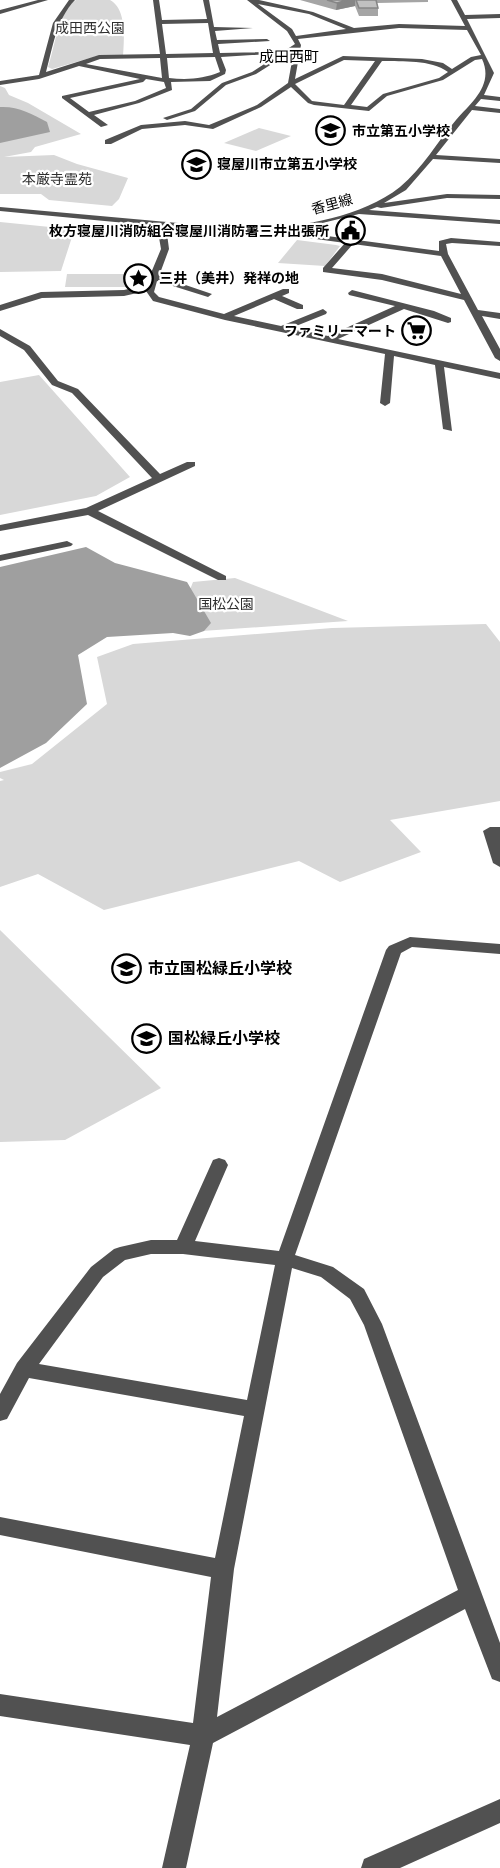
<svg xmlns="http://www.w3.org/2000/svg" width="500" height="1868" font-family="Arial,'Noto Sans JP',sans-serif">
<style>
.green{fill:#d8d8d8}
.water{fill:#9f9f9f}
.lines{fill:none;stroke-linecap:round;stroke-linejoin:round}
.minor{fill:#515151;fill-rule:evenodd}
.wall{fill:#a5a5a5}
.shaded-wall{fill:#868686}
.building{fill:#c0c0c0;stroke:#868686;stroke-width:1.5}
.labels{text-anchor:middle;stroke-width:4.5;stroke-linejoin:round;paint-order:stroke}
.far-park-label{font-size:14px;fill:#2f2f2f;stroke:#fff}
.far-poi-label{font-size:14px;font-weight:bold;fill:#000;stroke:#fff;text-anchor:start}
.far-street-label{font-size:14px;fill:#000;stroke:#fff}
.far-neighbourhood-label{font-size:15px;fill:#000;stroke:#fff}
.poi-label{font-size:16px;font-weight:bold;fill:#000;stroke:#fff;text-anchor:start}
</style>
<rect width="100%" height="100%" fill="#fff"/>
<!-- green -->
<path class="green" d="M76 0H110C127 9 124 40 123 56H97L52 69 48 67C55 47 58 12 76 0Z
M0 86 5 88 9 95 28 103 81 134 35 147 31 152 4 157 54 155 77 164 128 178 119 199 112 206 49 200 41 194H0Z
M259 128 291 136 256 151 224 143Z
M0 222 70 229 72 237 61 271 0 272Z
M297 240 336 245 340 246 325 266 278 263Z
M67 274H143L136 287H65Z
M39 375 130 477 96 496 0 515V382Z
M235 578 348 621 173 633 193 582Z
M486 624 500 642V801L390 820 421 852 340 882 299 861 104 910 38 874 0 887V781L4 780 0 778V772L32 764 107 704 97 657 133 644 332 628Z
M0 930 161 1088 65 1140 0 1142Z"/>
<!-- water -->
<path class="water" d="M0 107C18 106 32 114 47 122L50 132 0 143Z
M86 547 115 563 187 582 211 623 204 631 190 636 173 633 107 637 78 655 87 704 46 743 0 768V567Z"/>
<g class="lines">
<!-- minor -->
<path class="minor" d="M38 0H48L0 14V10Z
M69 0H75C56 20 53 47 46 72L99 55 160 54 153 0H159L162 20 207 19 203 0H209L214 27 253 28 215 31 217 40 267 39 270 41 218 44 220 53 266 52 269 54 221 57 226 70 225 74 210 81 171 82 172 90 139 103 94 115 108 125 101 127 62 98V96L140 79 79 66 39 79 0 85V81L39 75 53 23ZM208 23 213 53 166 54 162 24ZM215 57 220 72C203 79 187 80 169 78L167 58ZM160 58 162 78 86 64 100 59ZM146 79 164 82 166 88 135 101 89 112 70 98 143 82Z
M247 0H259L313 12 354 28 399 24 465 26 451 0H457L465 15 500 14V18L467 19 494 73 484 95 500 97V101L481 99 475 106 500 109V113L472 110 436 155 500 159V163L433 159 406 190 384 203 447 194 500 195V199L447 198 381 208 377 207 369 210 500 220V224L359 214 290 231 439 251V241L451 238 500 242V246L452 243 446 244 448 254 478 310 500 313V319L482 316 500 349V361L495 358 464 300 382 280 323 272V268L345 243 287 235 284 232 256 234 166 226 169 249 159 276 212 294 208 297 157 281 154 292 159 297 224 314 283 289H289V293L282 296 303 305V309H297L274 299 234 316 281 326 323 309 327 312 326 314 291 328 328 336 395 306 349 295 348 293 352 290 434 311 451 318V322L448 323 404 309 338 339 500 373V379L444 367 452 431 443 429 435 365 394 356 390 403 385 406 380 403 385 354 225 320 153 301 146 291 124 296 42 298 0 311V305L41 292 124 290 146 285 161 249 157 226 0 211V207L256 230C303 226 362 217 400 187 423 168 437 142 456 120 472 102 494 85 482 59L475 60 443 80 387 96 369 111 314 105 308 103 291 87 261 107 213 129 185 125 142 129 111 144H105V140L141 125 185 121 209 125 257 105 288 83 294 50 256 74 226 85 195 111 167 120 163 118 191 109 222 83 252 72 295 44 287 31ZM258 4 309 14 346 29 296 36 292 29ZM399 28 467 30 481 55 471 57 452 69 443 63 422 59 343 56 295 79 301 45 298 39ZM344 60 375 61 344 105 312 101 295 84ZM382 61C403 62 430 59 448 72L439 78 383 94 367 107 351 105ZM353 244 441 256 461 294 382 274 332 268Z
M0 329 30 346 58 381 78 389 160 474 187 462H195V466L98 511 226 576V580H218L88 515 0 531V525L86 508 152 478 72 393 52 385 24 350 0 336Z
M67 541 73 544 71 546 0 561V555Z
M490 827H500V867L493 863 483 831Z
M410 937 500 944V954L412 947 401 953 295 1255 333 1267 364 1289 382 1324 500 1643V1682L492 1679 465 1609 213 1743 186 1868H162L190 1745 0 1716V1694L193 1723 211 1577 0 1535V1517L215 1558 244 1416 29 1378 7 1419 0 1421V1394L17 1363 91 1267 114 1249 120 1247 151 1240H177L213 1160 219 1158 225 1160 228 1165 195 1241 279 1251 386 950 389 946ZM151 1254H183L275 1265 247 1400 39 1364 103 1277 125 1260ZM292 1268 321 1277 350 1299 364 1325 458 1590 217 1717 234 1569Z
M500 1799V1823L400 1868H361L364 1859Z"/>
</g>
<!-- wall -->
<path class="wall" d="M300 0H428V2L377 3 378 8V16H359L355 6 336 10Z"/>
<!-- shaded-wall -->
<path class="shaded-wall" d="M347 0H355V6L336 10 337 3Z"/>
<!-- building -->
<path class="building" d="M327 0H347L337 3Z
M356 0H376L378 8H359Z"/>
<!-- icons -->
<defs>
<symbol id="school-ring" viewBox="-11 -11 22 22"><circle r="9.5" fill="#fff" stroke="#000" stroke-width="1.5"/><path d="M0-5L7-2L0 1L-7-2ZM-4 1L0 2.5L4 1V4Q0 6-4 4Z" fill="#000"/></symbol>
<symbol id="civic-ring" viewBox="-11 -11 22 22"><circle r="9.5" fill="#fff" stroke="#000" stroke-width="1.5"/><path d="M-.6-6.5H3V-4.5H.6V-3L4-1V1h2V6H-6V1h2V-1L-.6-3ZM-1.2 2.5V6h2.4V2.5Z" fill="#000"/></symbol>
<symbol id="sight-ring" viewBox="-11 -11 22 22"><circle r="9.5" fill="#fff" stroke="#000" stroke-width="1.5"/><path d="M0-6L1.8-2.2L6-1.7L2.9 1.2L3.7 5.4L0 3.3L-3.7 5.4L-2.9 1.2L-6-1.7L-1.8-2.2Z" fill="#000"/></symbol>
<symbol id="supermarket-ring" viewBox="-11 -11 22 22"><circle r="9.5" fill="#fff" stroke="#000" stroke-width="1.5"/><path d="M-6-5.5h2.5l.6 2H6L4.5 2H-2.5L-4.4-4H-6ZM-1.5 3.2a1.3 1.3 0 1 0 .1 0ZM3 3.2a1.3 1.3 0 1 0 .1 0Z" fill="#000"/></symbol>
</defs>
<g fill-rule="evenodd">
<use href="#school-ring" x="314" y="114" width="33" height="33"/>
<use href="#school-ring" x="180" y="148" width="33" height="33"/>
<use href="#civic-ring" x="334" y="214" width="33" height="33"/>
<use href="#sight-ring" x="122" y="262" width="33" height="33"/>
<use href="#supermarket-ring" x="400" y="314" width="33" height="33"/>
<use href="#school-ring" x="110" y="952" width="33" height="33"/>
<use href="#school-ring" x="130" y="1022" width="33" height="33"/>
</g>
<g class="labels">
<!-- far-park labels -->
<g class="far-park-label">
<text x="90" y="33">成田西公園</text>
<text x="57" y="184">本厳寺霊苑</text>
<text x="226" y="609">国松公園</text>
</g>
<!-- far-poi labels -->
<g class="far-poi-label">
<text x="352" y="136">市立第五小学校</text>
<text x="217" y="169">寝屋川市立第五小学校</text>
<text x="329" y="236" text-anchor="end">枚方寝屋川消防組合寝屋川消防署三井出張所</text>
<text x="159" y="283">三井（美井）発祥の地</text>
<text x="396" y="336" text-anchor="end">ファミリーマート</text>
</g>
<!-- far-street labels -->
<g class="far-street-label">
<text transform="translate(332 204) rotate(-15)" y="5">香里線</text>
</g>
<!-- far-neighbourhood labels -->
<g class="far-neighbourhood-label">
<text x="289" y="62">成田西町</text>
</g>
<!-- poi labels -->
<g class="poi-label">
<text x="148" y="974">市立国松緑丘小学校</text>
<text x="168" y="1044">国松緑丘小学校</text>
</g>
</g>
</svg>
